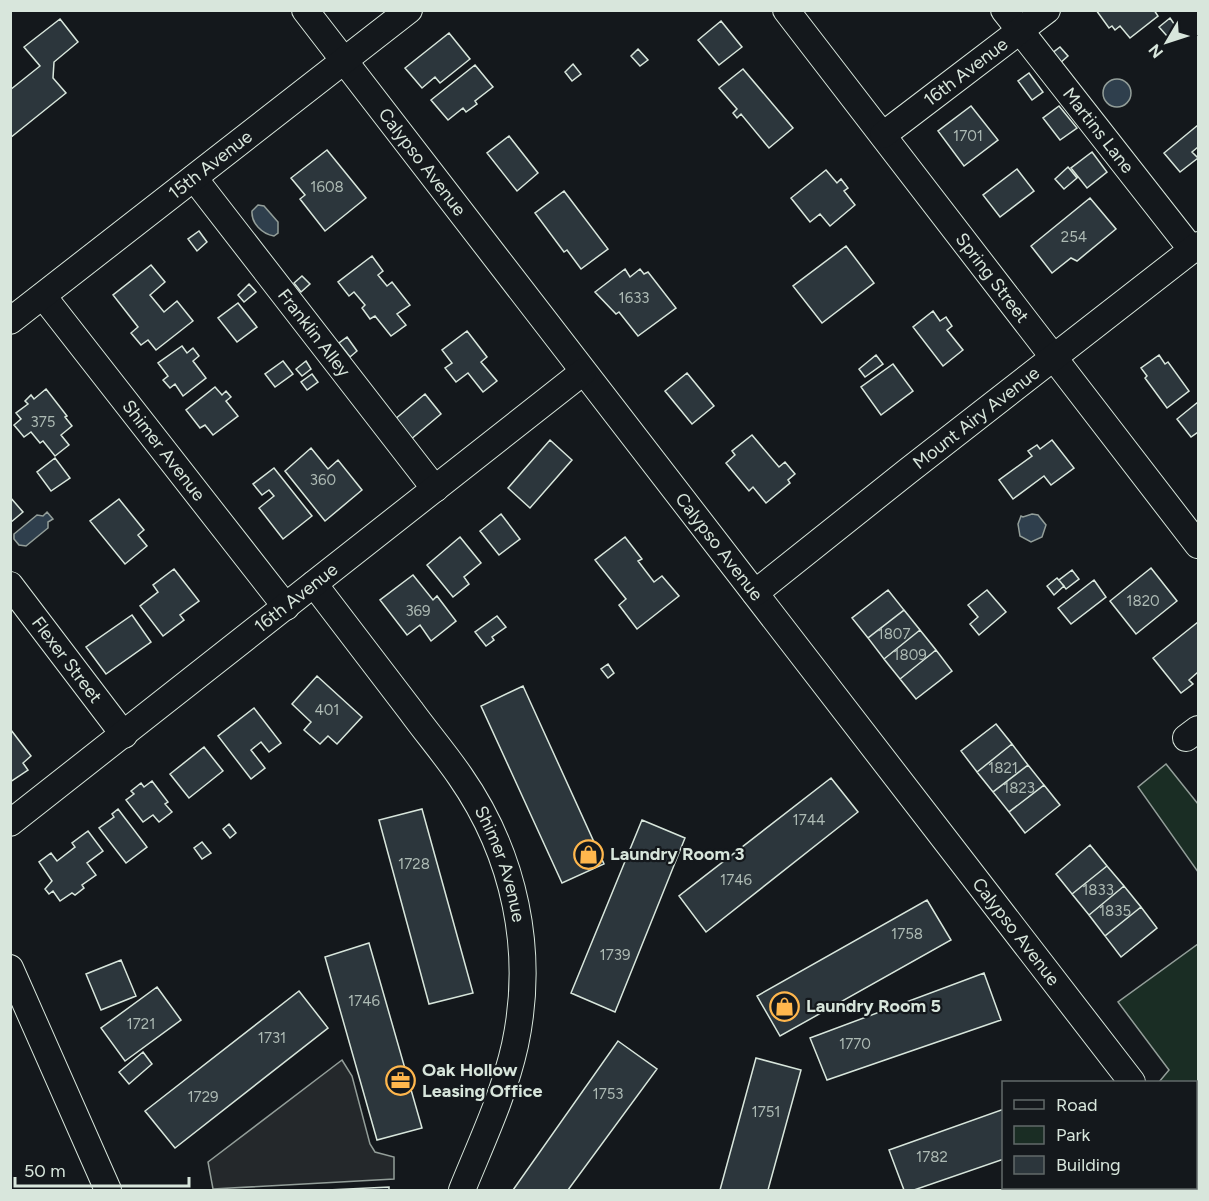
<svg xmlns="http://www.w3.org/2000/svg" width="1209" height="1201" font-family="Figtree,sans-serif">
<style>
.green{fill:#1a2d24;stroke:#939e99;stroke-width:1.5}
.parking{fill:#24282b;stroke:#939e99;stroke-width:1.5}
.water{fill:#2f3f4d;stroke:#939e99;stroke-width:1.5}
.building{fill:#2c363c;stroke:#d8e6dc;stroke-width:1.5}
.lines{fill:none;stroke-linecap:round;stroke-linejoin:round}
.minor-casing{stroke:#d8e6dc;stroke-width:28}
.minor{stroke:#14181c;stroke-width:26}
.labels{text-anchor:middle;stroke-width:4.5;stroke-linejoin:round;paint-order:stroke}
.number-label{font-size:15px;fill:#adbab4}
.street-label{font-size:18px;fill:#d8e6dc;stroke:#14181c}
.poi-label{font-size:18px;font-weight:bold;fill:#d8e6dc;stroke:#14181c;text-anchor:start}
</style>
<rect width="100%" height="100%" fill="#14181c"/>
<!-- green -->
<path class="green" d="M1166 764 1198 804V872L1138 787Z
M1198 944V1190H1061L1064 1188H1196V1082H1159L1169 1070 1118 1002Z"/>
<!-- parking -->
<path class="parking" d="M342 1060 352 1076 370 1144 375 1152 394 1157V1179L213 1189 208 1162Z"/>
<!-- water -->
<path class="water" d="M1103 93a14 14 0 1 1 28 0a14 14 0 1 1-28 0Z
M258 205 264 206 278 222V233L274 236C262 234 251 223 252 211Z
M47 512 53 519 48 522V528L26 546 19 545 14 539V534L37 515 43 516Z
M1032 514 1038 515 1046 525 1042 537 1031 542 1020 536 1018 524 1021 516 1023 517Z"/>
<!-- building -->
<path class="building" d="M1096 10H1154L1158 16 1130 38 1120 26 1115 30 1112 26 1109 28Z
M1170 18 1177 28 1167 36 1159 27Z
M60 19 78 42 54 62 53 78 66 93 10 138V90L40 66 24 47Z
M721 21 742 47 719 65 698 40Z
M449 33 470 59 440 83 435 77 422 88 405 68Z
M1060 47 1068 56 1059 64 1051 54Z
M638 49 648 60 640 66 631 56Z
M573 64 581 74 572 81 565 72Z
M475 65 493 87 475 101 477 104 466 112 463 108 448 120 431 100Z
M743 69 793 128 769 148 741 114 737 118 733 113 737 109 719 88Z
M1029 73 1043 92 1032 100 1018 81Z
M971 106 998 140 964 166 938 131Z
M1059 106 1077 128 1060 140 1043 118Z
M1198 125V147L1192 152 1198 158 1180 172 1164 153Z
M509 136 538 173 517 191 487 153Z
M327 150 366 198 325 231 300 199 305 195 291 178Z
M1092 152 1107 172 1087 188 1071 168Z
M1068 167 1077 178 1064 189 1055 179Z
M1017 169 1034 191 1000 217 983 195Z
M826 170 837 183 841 179 848 188 844 191 855 205 830 226 820 214 810 222 791 198Z
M564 191 608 249 581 269 567 250 564 252 535 213Z
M1090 198 1116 229 1077 261 1071 258 1052 273 1031 246Z
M199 231 207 242 197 251 188 239Z
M846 246 874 283 822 323 793 286Z
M372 256 383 271 378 275 387 286 392 282 410 305 397 314 406 325 391 336 375 316 370 319 362 308 365 305 354 292 349 296 338 282Z
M151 265 165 282 150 295 164 312 177 301 193 321 156 350 148 340 141 345 131 333 138 327 113 295Z
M625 269 630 277 640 269 644 274 648 272 676 308 638 336 619 312 616 314 595 292Z
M302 276 310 284 301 292 294 283Z
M249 284 256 292 244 302 238 295Z
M238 303 257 327 237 342 218 318Z
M933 311 940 321 946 317 952 326 947 330 963 350 943 366 913 327Z
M467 331 487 357 481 362 497 381 483 392 468 373 456 382 445 368 452 363 442 350Z
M347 337 357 351 350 357 339 343Z
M182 346 187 353 193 348 199 356 193 361 206 378 183 396 175 384 170 388 163 380 168 376 158 363Z
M876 355 883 364 865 377 859 369Z
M1159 355 1165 364 1168 362 1189 391 1167 408 1145 378 1147 376 1141 368Z
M283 361 293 374 275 387 265 374Z
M306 361 311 369 302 376 296 369Z
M893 364 913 391 881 415 861 387Z
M687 373 714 406 692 424 665 391Z
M312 374 318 382 307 390 301 382Z
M215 387 222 395 226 391 231 397 226 401 238 416 213 435 205 425 200 428 186 410Z
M46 389 67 416 65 417 72 426 61 435 69 445 55 456 43 441 40 443 31 432 24 437 14 425 21 419 16 413 28 404 25 401 31 395 34 399Z
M425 394 441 414 410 440 394 420Z
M1198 402V432L1191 437 1177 419Z
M752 435 779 467 785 462 795 474 788 480 790 483 766 503 753 487 749 491 726 463 735 455 732 451Z
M550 440 572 460 530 508 508 488Z
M1052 440 1074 468 1051 485 1044 476 1013 499 999 480 1032 456 1028 451 1037 445 1040 449Z
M311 448 328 469 338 460 362 490 325 521 285 471Z
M55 458 70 478 51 491 37 472Z
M274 468 312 516 283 539 259 508 274 496 269 490 262 495 253 484Z
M10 497 23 512 10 523Z
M119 499 144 530 138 535 147 546 125 564 90 521Z
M501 514 520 539 499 555 480 531Z
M460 537 481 563 464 577 469 584 453 597 427 565Z
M625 537 642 559 638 561 654 582 662 576 679 596 637 629 619 605 626 599 595 560Z
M1151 568 1177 601 1136 634 1110 601Z
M174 569 199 601 180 615 184 620 163 636 140 606 158 592 153 585Z
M1072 570 1079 579 1066 589 1059 580Z
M413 575 433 600 437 596 456 621 431 641 420 625 407 635 380 600Z
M1057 578 1064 586 1054 595 1047 586Z
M1094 580 1106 597 1071 624 1058 608Z
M888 590 904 610 868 638 852 618Z
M987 590 1006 612 979 635 970 624 978 617 968 605Z
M904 610 920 630 884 659 868 638Z
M132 615 151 642 106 674 86 647Z
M497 616 506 627 492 637 494 640 486 646 475 632Z
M1198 622V672L1189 680 1193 684 1181 693 1153 658Z
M920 630 936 650 900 679 884 659Z
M936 650 952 671 916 699 900 679Z
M608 664 614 673 608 678 601 669Z
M317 676 362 717 337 744 328 736 320 744 304 730 311 722 292 704Z
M523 686 604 864 562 883 481 706Z
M254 708 281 743 269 752 261 742 251 750 265 768 251 779 218 736Z
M996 724 1012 744 977 772 961 751Z
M11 730 31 756 23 763 28 770 10 782Z
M1012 744 1028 765 993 792 977 772Z
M204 747 223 771 189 798 170 774Z
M1028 765 1044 785 1009 812 993 792Z
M831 778 858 812 706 932 679 896Z
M152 781 168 802 165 804 172 812 159 822 153 815 143 822 126 800 134 794 131 791 141 783 144 787Z
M1044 785 1060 805 1025 833 1009 812Z
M118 809 147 847 126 863 99 828 114 817 112 814Z
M422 809 473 993 429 1004 379 820Z
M642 820 685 838 615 1012 571 993Z
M229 824 236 833 230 838 223 829Z
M88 831 103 851 87 863 96 875 82 885 84 888 75 895 72 893 60 901 53 891 49 894 45 889 52 881 39 862 51 853 57 861 75 847 72 843Z
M202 842 211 853 202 859 194 848Z
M1090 845 1107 866 1072 894 1056 874Z
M1107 866 1124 886 1089 915 1072 894Z
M1124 886 1141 907 1105 936 1089 915Z
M927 900 951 940 780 1036 757 996Z
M1141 907 1157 928 1121 957 1105 936Z
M369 943 422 1128 377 1140 325 957Z
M121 960 136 996 101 1010 86 974Z
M984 973 1001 1020 827 1080 810 1038Z
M157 987 181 1020 125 1061 101 1028Z
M299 991 328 1028 175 1148 145 1111Z
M618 1041 657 1069 568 1190H513Z
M143 1052 152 1064 129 1084 119 1072Z
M756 1058 801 1070 768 1190H720Z
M1004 1109V1159L914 1190H904L889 1150Z
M389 1187V1190H327Z"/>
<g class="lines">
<defs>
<g id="minor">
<path id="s1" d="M305 10 1132 1082"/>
<path id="s2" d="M786 10 1198 545"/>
<path id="s3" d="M1004 10 1192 250"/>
<path id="s4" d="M883 135 1047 10"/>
<path id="s5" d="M194 178 435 489"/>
<path id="s6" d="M43 296 286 607"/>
<path id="s7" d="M10 321 409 10"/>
<path id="s8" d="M314 584C347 627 379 669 411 711 427 733 445 754 460 776 515 855 535 951 515 1045 504 1095 481 1143 462 1190"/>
<path id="s9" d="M10 585 124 735"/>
<path id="s10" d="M755 593 908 471 1198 245"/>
<path d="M1186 738 1198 729"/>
<path id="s11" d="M10 823 583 372"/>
<path d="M10 968 108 1190"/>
</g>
</defs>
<!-- minor casing -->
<use href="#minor" class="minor-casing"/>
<!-- minor -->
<use href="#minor" class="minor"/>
</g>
<!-- icons -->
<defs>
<symbol id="shop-ring" viewBox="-11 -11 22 22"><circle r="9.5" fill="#14181c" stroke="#ffb74d" stroke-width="1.5"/><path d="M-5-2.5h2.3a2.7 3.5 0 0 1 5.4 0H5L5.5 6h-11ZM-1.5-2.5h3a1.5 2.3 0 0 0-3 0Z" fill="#ffb74d"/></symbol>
<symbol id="office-ring" viewBox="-11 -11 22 22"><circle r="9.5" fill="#14181c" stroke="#ffb74d" stroke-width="1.5"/><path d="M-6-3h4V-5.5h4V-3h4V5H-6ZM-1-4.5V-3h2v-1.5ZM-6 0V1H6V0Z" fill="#ffb74d"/></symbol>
</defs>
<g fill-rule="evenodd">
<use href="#shop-ring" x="572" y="838" width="33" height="33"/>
<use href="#shop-ring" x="768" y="990" width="33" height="33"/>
<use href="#office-ring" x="384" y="1064" width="33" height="33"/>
</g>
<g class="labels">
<!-- number labels -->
<g class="number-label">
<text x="968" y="141">1701</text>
<text x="327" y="192">1608</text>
<text x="1074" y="242">254</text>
<text x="634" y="303">1633</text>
<text x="43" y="427">375</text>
<text x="323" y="485">360</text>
<text x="1143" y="606">1820</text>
<text x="418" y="616">369</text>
<text x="894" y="639">1807</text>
<text x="910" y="660">1809</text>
<text x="327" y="715">401</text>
<text x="1003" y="773">1821</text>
<text x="1019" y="793">1823</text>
<text x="809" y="825">1744</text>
<text x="414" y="869">1728</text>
<text x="736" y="885">1746</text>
<text x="1098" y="895">1833</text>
<text x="1115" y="916">1835</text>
<text x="907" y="939">1758</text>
<text x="615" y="960">1739</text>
<text x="364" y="1006">1746</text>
<text x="141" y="1029">1721</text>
<text x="272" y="1043">1731</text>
<text x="855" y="1049">1770</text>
<text x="608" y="1099">1753</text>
<text x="203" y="1102">1729</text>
<text x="766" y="1117">1751</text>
<text x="932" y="1162">1782</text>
</g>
<!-- street labels -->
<g class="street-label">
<text dy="6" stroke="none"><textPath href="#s4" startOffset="104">16th Avenue</textPath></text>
<text dy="6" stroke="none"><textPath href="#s3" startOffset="153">Martins Lane</textPath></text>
<text dy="6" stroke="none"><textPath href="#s1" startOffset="192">Calypso Avenue</textPath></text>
<text dy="6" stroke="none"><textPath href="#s7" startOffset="254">15th Avenue</textPath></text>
<text dy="6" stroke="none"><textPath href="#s2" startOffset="338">Spring Street</textPath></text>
<text dy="6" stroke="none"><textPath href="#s5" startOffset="196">Franklin Alley</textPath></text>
<text dy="6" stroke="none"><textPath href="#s10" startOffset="282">Mount Airy Avenue</textPath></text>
<text dy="6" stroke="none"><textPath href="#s6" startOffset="196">Shimer Avenue</textPath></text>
<text dy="6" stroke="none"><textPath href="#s1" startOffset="678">Calypso Avenue</textPath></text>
<text dy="6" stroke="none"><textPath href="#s11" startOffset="364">16th Avenue</textPath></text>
<text dy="6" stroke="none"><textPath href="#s9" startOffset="94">Flexer Street</textPath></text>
<text dy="6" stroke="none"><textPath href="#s8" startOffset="339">Shimer Avenue</textPath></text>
<text dy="6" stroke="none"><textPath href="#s1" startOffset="1164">Calypso Avenue</textPath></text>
</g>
<!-- poi labels -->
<g class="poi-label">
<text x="610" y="860">Laundry Room 3</text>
<text x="806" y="1012">Laundry Room 5</text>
<text x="422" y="1076">Oak Hollow<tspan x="422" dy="21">Leasing Office</tspan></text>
</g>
</g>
<!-- border -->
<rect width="1209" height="1201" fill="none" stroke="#d8e6dc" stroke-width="24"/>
<!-- legend -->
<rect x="1002" y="1081" width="195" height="108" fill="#14181c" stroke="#626a69" stroke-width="1.5"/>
<rect x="1014" y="1100" width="30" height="9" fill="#14181c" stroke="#626a69" stroke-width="1.5"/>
<text x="1056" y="1111" font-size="18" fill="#d8e6dc">Road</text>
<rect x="1014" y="1126" width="30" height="18" fill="#1a2d24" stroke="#626a69" stroke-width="1.5"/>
<text x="1056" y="1141" font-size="18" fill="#d8e6dc">Park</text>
<rect x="1014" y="1156" width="30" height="18" fill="#2c363c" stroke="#626a69" stroke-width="1.5"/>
<text x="1056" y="1171" font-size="18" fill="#d8e6dc">Building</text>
<!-- north arrow -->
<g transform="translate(1167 42) rotate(231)" stroke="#14181c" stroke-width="4.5" paint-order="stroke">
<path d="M0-4.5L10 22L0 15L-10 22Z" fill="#d8e6dc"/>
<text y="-9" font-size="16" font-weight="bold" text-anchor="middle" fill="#d8e6dc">N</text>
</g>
<!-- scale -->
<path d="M15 1177v9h174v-9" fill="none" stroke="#d8e6dc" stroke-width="3"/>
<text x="24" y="1177" font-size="18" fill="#d8e6dc" stroke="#14181c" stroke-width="4.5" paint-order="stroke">50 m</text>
</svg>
